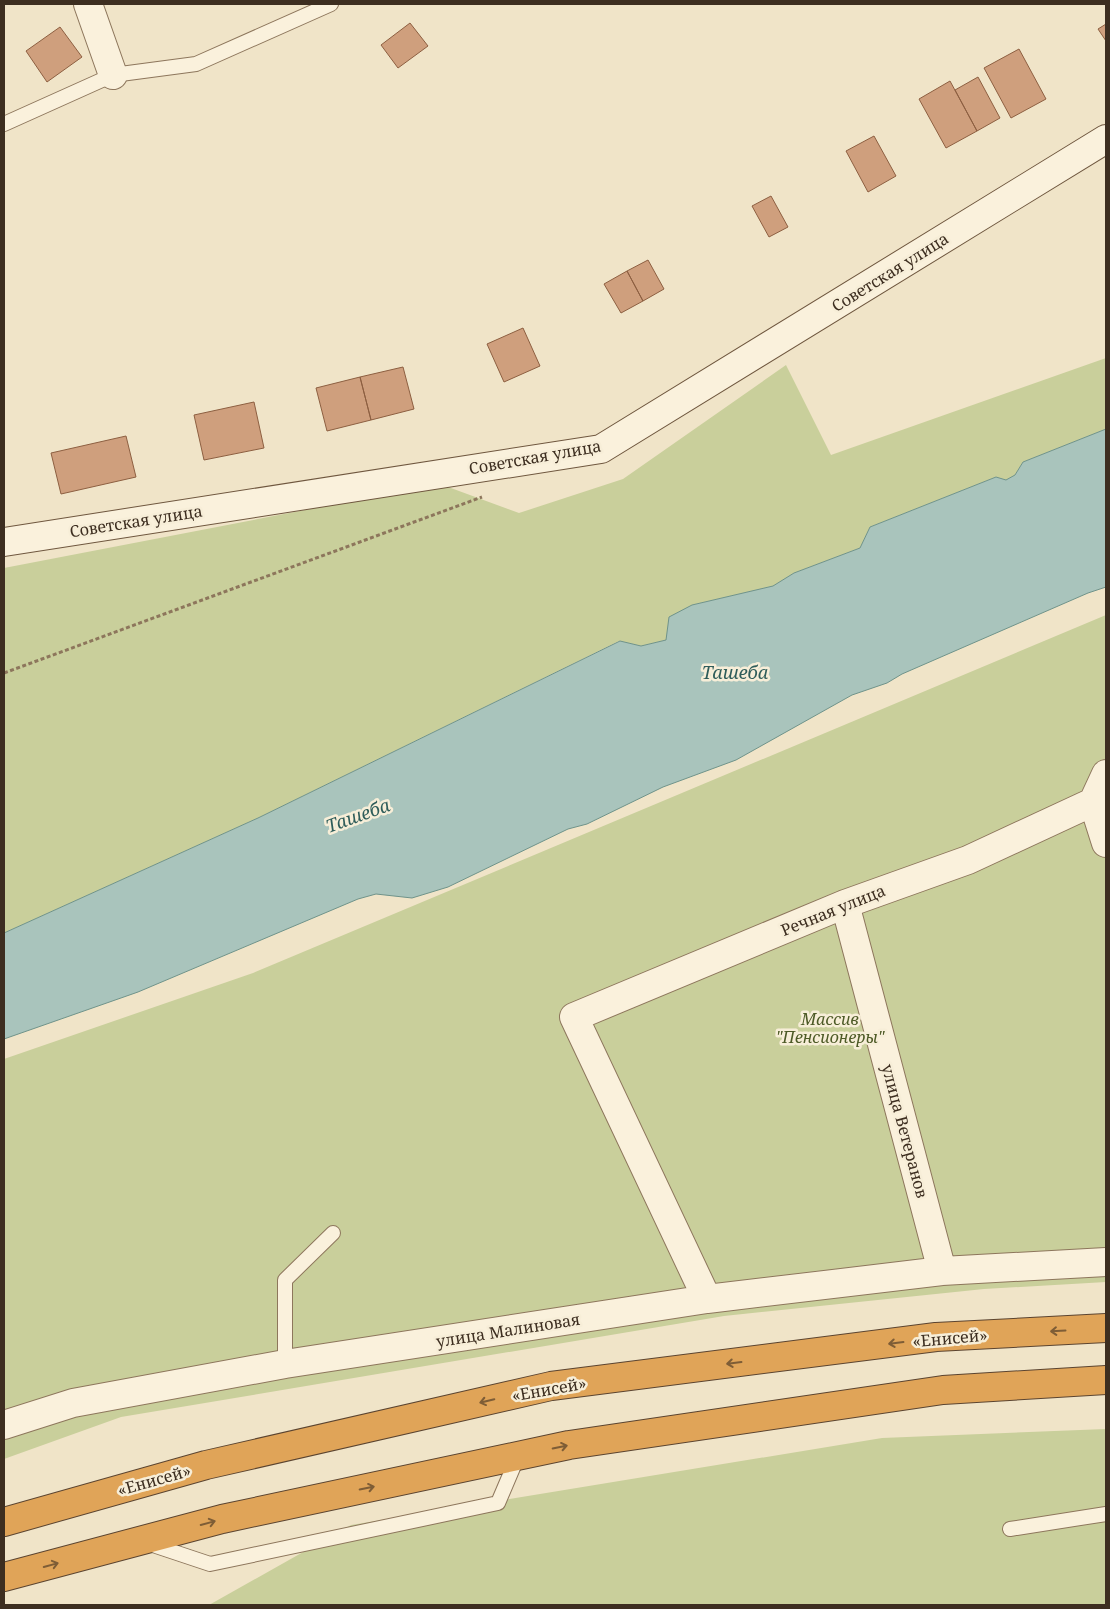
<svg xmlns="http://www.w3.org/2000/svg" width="1110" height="1609" font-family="'Noto Serif',serif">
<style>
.green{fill:#c9cf9b}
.water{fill:#a9c4bc;stroke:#6f938a}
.building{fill:#cf9f7d;stroke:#8d5f41}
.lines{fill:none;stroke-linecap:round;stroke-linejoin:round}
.lane-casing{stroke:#8d765c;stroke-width:16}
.street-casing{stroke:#8d765c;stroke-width:30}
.secondary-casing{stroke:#6f573f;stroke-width:30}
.highway-casing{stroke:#5b4430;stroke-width:30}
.path{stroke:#8d765c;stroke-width:3;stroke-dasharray:4 2.5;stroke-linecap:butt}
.lane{stroke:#faf1dc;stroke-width:14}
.street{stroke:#faf1dc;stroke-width:28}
.secondary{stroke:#faf1dc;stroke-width:28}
.highway{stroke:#e0a458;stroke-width:28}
.oneway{stroke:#7e5d36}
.labels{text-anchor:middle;stroke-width:5;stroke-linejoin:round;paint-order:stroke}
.street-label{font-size:16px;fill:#3d2e20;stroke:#f7eed8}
.park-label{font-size:16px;font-style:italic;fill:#4d5a26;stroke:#f7eed8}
.water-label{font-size:18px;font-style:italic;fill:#2f5d5a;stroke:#f7eed8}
</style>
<rect width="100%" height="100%" fill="#f0e4c8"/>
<!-- green -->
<path class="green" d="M1106 358V429L1023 462 1015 475 1006 481 996 477 870 527 860 548 794 573 774 586 692 605 666 640 641 646 619 641 258 818 4 933V568L440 484 519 513 623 479 786 365 831 455Z
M1106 615V1282L984 1289 724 1316 121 1417 4 1459V1059L253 973Z
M1106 1429V1605H209L351 1525 882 1438Z"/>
<!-- water -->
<path class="water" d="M1106 429V587L1088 593 902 674 887 683 852 695 736 760 663 787 587 824 568 829 448 887 412 898 376 894 358 899 138 992 4 1039V933L258 818 620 641 641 646 666 640 669 617 692 605 773 586 794 573 860 548 870 527 996 477 1006 480 1015 475 1023 462Z"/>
<!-- building -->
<path class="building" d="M410 23 428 46 398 68 381 45Z
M1106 24V41L1098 29Z
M60 27 82 57 47 82 26 51Z
M1019 49 1046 99 1011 118 984 68Z
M978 77 1000 118 977 131 955 90Z
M950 81 977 131 946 148 919 99Z
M874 136 896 176 868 192 846 151Z
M771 196 788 227 769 237 752 206Z
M648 260 664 289 643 301 627 271Z
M627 271 643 301 621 313 604 284Z
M523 328 540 366 504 382 487 344Z
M403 367 414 409 371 420 360 377Z
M360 377 371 420 327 431 316 388Z
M254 402 264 448 204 460 194 415Z
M126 436 136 477 61 494 51 453Z"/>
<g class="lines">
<defs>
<path id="lane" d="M4 124 113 75 196 64 331 4
M285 1364V1280L333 1233
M1010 1529 1106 1514
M147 1543 210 1564 498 1503 518 1456"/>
<path id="street" d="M88 4 113 75
M1093 802 1106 843
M1093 802 1106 774
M845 904 942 1271
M707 1299 942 1271 1106 1262
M4 1425 73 1403 285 1364 707 1299 574 1017 845 904 968 860 1093 802"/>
<path id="secondary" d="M4 542 601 449 1106 139"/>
<path id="highway" d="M4 1522 206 1465 551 1386 936 1337 1106 1328
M4 1577 222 1519 569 1445 943 1390 1106 1380"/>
</defs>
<!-- lane casing -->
<use href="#lane" class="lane-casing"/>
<!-- street casing -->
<use href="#street" class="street-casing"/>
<!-- secondary casing -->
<use href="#secondary" class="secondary-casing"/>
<!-- highway casing -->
<use href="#highway" class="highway-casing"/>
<!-- path -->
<path class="path" d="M4 673 482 497"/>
<!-- lane -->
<use href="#lane" class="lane"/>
<!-- street -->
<use href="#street" class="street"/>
<!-- secondary -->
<use href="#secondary" class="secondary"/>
<!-- highway -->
<use href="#highway" class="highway"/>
</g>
<!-- one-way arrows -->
<defs><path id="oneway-shaft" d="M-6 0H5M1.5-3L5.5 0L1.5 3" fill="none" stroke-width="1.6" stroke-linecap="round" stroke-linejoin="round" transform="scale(1.25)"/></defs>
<g class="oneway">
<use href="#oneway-shaft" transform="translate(1058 1331) rotate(177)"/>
<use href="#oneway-shaft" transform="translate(896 1343) rotate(173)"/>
<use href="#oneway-shaft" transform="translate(734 1363) rotate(173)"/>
<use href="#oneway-shaft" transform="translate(487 1401) rotate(167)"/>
<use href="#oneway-shaft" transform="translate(560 1447) rotate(-12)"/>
<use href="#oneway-shaft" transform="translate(367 1488) rotate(-12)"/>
<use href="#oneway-shaft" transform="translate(208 1523) rotate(-15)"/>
<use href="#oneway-shaft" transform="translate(51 1565) rotate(-15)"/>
</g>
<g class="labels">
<!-- street labels -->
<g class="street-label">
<text transform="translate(890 272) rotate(-32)" y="6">Советская улица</text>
<text transform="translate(535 457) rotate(-10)" y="6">Советская улица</text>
<text transform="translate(136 521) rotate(-9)" y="6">Советская улица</text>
<text transform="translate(833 910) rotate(-22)" y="6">Речная улица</text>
<text transform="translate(905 1131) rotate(75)" y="6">улица Ветеранов</text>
<text transform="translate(508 1330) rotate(-9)" y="6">улица Малиновая</text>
<text transform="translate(950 1338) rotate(-5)" y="6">«Енисей»</text>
<text transform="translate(549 1389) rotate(-10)" y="6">«Енисей»</text>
<text transform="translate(154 1480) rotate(-16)" y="6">«Енисей»</text>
</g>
<!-- park labels -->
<g class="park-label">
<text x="830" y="1025">Массив<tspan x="830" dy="18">"Пенсионеры"</tspan></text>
</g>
<!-- water labels -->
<g class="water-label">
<text x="735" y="679">Ташеба</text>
<text transform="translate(358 816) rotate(-20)" y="6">Ташеба</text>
</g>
</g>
<!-- border -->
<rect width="1110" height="1609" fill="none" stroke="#3d2e20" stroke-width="10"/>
</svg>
